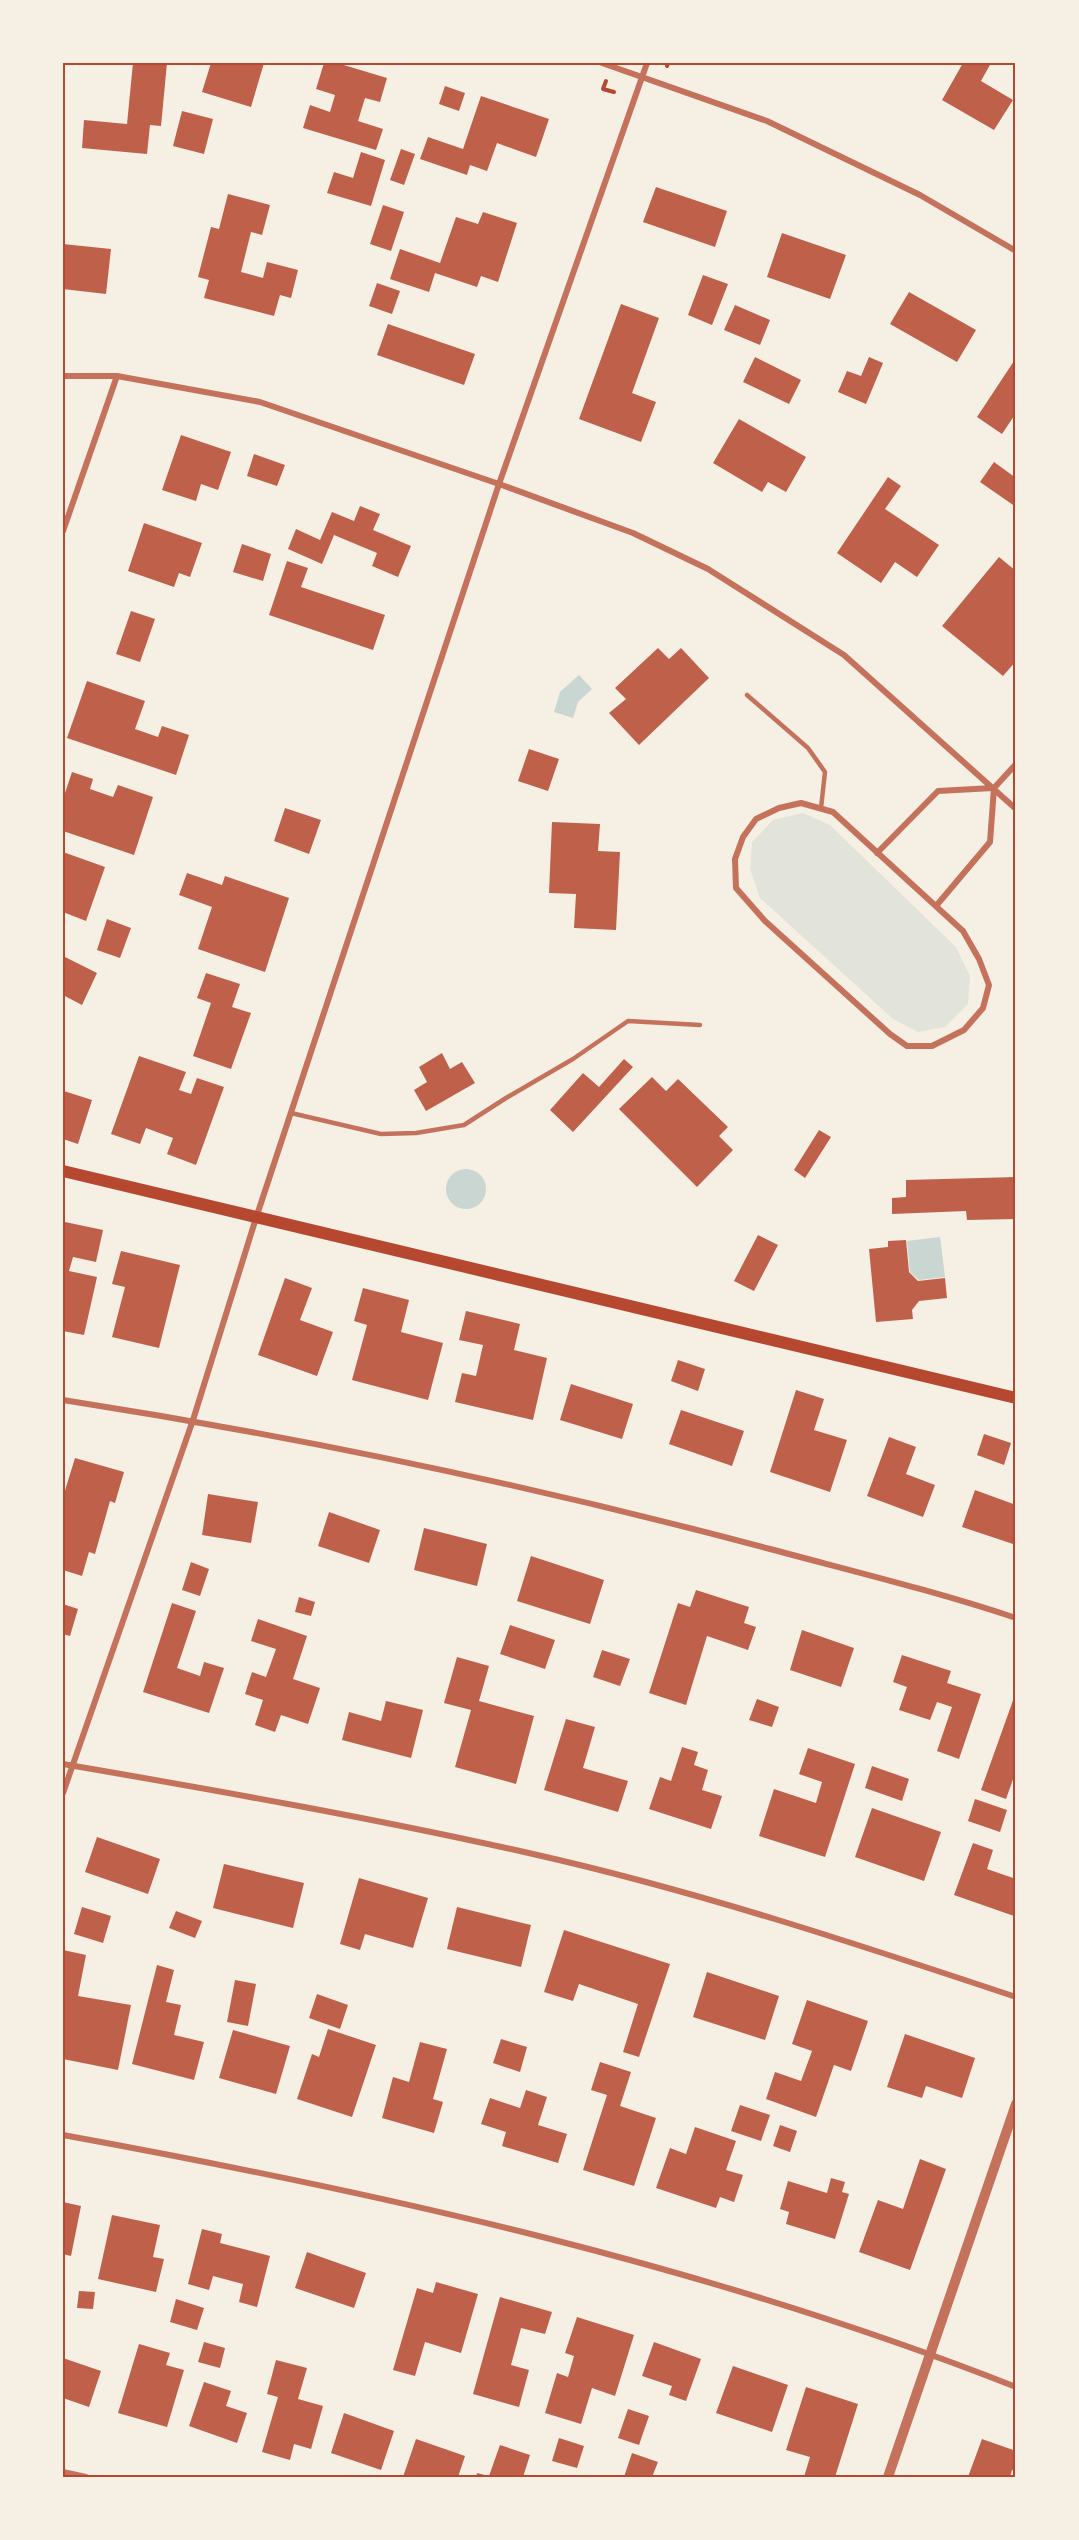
<svg xmlns="http://www.w3.org/2000/svg" width="1079" height="2540" font-family="Bitter,serif">
<style>
.green{fill:#e2e4dc}
.water{fill:#c9d6d2}
.building{fill:#bf614a}
.lines{fill:none;stroke-linecap:round;stroke-linejoin:round}
.path{stroke:#b5482f;stroke-width:4}
.service{stroke:#c5725c;stroke-width:4.5}
.minor{stroke:#c5725c;stroke-width:6}
.tertiary{stroke:#c5725c;stroke-width:10}
.secondary{stroke:#b5482f;stroke-width:12}
.neatline{fill:none;stroke:#b5482f;stroke-width:2}
</style>
<rect width="100%" height="100%" fill="#f6efe4"/>
<!-- green -->
<path class="green" d="M803 813 830 825 956 947 970 976 968 1004 945 1027 918 1032 893 1019 760 898 750 869 752 842 773 820Z"/>
<!-- water -->
<path class="water" d="M579 675 592 689 578 702 573 718 554 712 560 692Z
M446 1189a20 20 0 1 1 40 0a20 20 0 1 1-40 0Z
M940 1237 945 1277 919 1280 910 1272 907 1241Z"/>
<!-- building -->
<path class="building" d="M133 63H167L161 126 150 125 147 154 82 148 84 120 127 124Z
M211 63H264L251 107 202 92Z
M324 63H337L387 78 380 102 365 98 358 121 383 129 376 150 303 128 310 105 330 112 335 95 316 89Z
M963 63H991L981 81 1013 100 994 130 942 100Z
M445 86 465 93 459 111 439 104Z
M481 96 549 119 536 157 497 143 487 171 470 165 467 175 420 159 428 137 463 149Z
M182 111 213 119 204 154 173 146Z
M401 149 415 154 404 185 390 180Z
M361 152 385 160 371 206 327 193 334 172 353 178Z
M656 187 727 211 715 247 643 222Z
M228 194 270 205 262 235 251 232 241 272 263 278 267 262 298 270 291 298 280 295 274 316 204 298 209 280 198 277 211 227 219 229Z
M383 205 404 212 391 251 370 244Z
M483 212 517 223 498 282 481 276 477 287 435 273 429 292 390 279 400 249 440 263 456 217 478 224Z
M782 233 846 255 830 299 767 277Z
M63 244 111 249 106 294 63 289Z
M703 275 728 284 712 325 688 315Z
M377 283 400 291 392 314 369 306Z
M909 292 976 330 957 362 890 324Z
M621 304 659 318 632 393 656 402 641 442 579 419Z
M735 305 770 320 760 345 724 330Z
M388 324 475 354 464 385 377 355Z
M755 357 801 380 789 404 743 382Z
M869 357 883 363 866 404 838 392 847 371 861 376Z
M1014 361 1016 363V413L1002 434 977 417Z
M739 419 806 457 786 492 768 482 762 492 713 463Z
M181 435 231 452 218 490 201 484 196 501 162 490Z
M254 454 285 465 277 486 247 476Z
M994 462 1016 478V507L980 482Z
M888 477 901 486 885 509 939 545 917 577 895 562 881 583 837 553Z
M360 506 380 514 373 530 411 546 398 577 372 566 377 553 334 535 322 564 288 549 296 529 320 540 332 512 354 521Z
M144 523 202 543 190 577 179 573 174 587 128 571Z
M242 544 271 554 263 581 233 572Z
M999 557 1016 571V661L1003 676 942 626Z
M287 561 308 568 301 587 385 615 373 650 269 615Z
M131 611 155 619 140 662 116 654Z
M658 648 669 659 681 648 709 678 639 745 609 713 626 699 615 688Z
M87 681 145 701 135 729 158 737 162 726 189 735 176 775 67 738Z
M529 749 559 759 548 791 518 781Z
M72 772 93 779 90 789 113 797 118 785 153 797 134 855 63 831V799Z
M285 808 321 820 309 854 274 841Z
M552 822 600 824 598 851 620 852 616 930 574 928 576 894 549 893Z
M63 852 105 867 86 921 63 912Z
M187 873 222 885 225 876 289 898 265 972 198 949 212 907 179 895Z
M107 919 131 928 120 958 97 950Z
M63 956 97 973 82 1005 63 995Z
M206 973 240 984 232 1007 251 1013 231 1069 193 1056 211 1003 197 998Z
M442 1053 450 1069 462 1062 475 1083 426 1111 414 1090 427 1082 419 1067Z
M139 1056 186 1072 179 1090 191 1094 197 1078 224 1087 196 1165 167 1154 173 1138 146 1128 140 1144 111 1134Z
M624 1059 633 1067 573 1132 550 1110 583 1073 599 1087Z
M652 1077 666 1091 678 1079 728 1127 719 1136 733 1150 697 1187 619 1109Z
M64 1091 92 1100 78 1144 63 1139Z
M819 1130 831 1137 805 1178 794 1170Z
M1016 1177V1219L967 1220 966 1211 892 1214V1198L906 1197V1180Z
M65 1222 103 1230 96 1262 73 1257 69 1271 97 1277 84 1335 63 1331V1234Z
M758 1235 778 1245 754 1291 734 1281Z
M906 1240 909 1272 918 1281 945 1278 947 1298 919 1301 912 1310 913 1319 876 1322 869 1249 888 1247V1241Z
M121 1251 180 1265 159 1348 112 1337 125 1287 112 1284Z
M285 1278 312 1288 300 1320 333 1332 317 1376 258 1355Z
M363 1288 409 1300 401 1332 443 1343 428 1400 352 1380 367 1325 354 1321Z
M466 1311 520 1324 514 1350 547 1358 533 1420 455 1402 462 1373 476 1376 483 1345 459 1340Z
M678 1360 705 1369 698 1391 671 1381Z
M571 1384 633 1404 622 1439 560 1420Z
M796 1390 824 1399 814 1430 847 1440 830 1492 770 1472Z
M681 1410 744 1431 732 1466 669 1444Z
M984 1434 1011 1443 1004 1465 977 1455Z
M889 1437 916 1447 906 1474 935 1485 923 1517 867 1496Z
M75 1458 124 1472 115 1503 110 1501 95 1554 89 1552 82 1576 63 1570V1497Z
M975 1490 1016 1505V1545L962 1527Z
M208 1494 258 1502 251 1543 202 1535Z
M329 1512 380 1530 369 1563 318 1546Z
M424 1528 487 1544 477 1586 414 1570Z
M531 1556 604 1580 590 1624 517 1601Z
M191 1562 209 1569 200 1596 182 1590Z
M696 1590 749 1607 744 1623 756 1627 748 1650 707 1636 686 1705 649 1693 678 1603 690 1607Z
M299 1597 315 1602 311 1616 295 1612Z
M172 1603 196 1611 177 1668 200 1676 204 1662 224 1668 209 1713 143 1692Z
M63 1604 78 1609 70 1636 63 1634Z
M258 1619 307 1636 293 1679 320 1688 308 1724 281 1715 275 1732 255 1725 263 1700 245 1694 252 1672 266 1677 276 1649 251 1641Z
M510 1625 555 1640 545 1669 500 1654Z
M802 1630 854 1648 841 1687 790 1670Z
M602 1650 630 1659 620 1686 593 1677Z
M902 1655 951 1671 947 1683 981 1694 959 1759 937 1751 952 1707 937 1702 930 1720 899 1710 907 1687 893 1682Z
M457 1657 489 1666 479 1701 534 1716 516 1784 455 1767 471 1710 444 1703Z
M1016 1692V1771L1006 1799 981 1790Z
M757 1699 779 1707 772 1727 749 1720Z
M386 1701 423 1710 411 1758 342 1740 349 1712 381 1721Z
M566 1719 595 1727 583 1768 628 1781 618 1812 544 1790Z
M682 1747 698 1752 694 1765 708 1770 702 1790 722 1796 711 1829 649 1809 660 1777 671 1781Z
M808 1748 855 1764 825 1857 759 1836 774 1789 816 1803 822 1782 799 1774Z
M872 1766 909 1779 902 1801 865 1788Z
M975 1799 1007 1810 1000 1832 968 1821Z
M872 1808 941 1832 924 1881 855 1857Z
M97 1837 160 1859 148 1894 85 1872Z
M973 1843 993 1850 987 1869 1016 1879V1909L1014 1916 954 1895Z
M224 1864 304 1883 293 1928 213 1908Z
M359 1878 428 1898 413 1948 365 1934 360 1950 340 1944Z
M82 1907 111 1916 103 1943 74 1934Z
M457 1907 531 1925 521 1967 447 1949Z
M176 1911 202 1921 195 1938 169 1928Z
M564 1930 670 1964 639 2057 623 2052 638 2004 579 1984 573 2001 544 1992Z
M63 1950 86 1955 78 1996 131 2005 118 2070 63 2059 65 2018H63Z
M157 1965 174 1970 166 2002 181 2005 174 2035 204 2042 194 2080 132 2064Z
M707 1972 779 1996 765 2040 693 2017Z
M235 1980 256 1984 248 2026 227 2022Z
M317 1994 348 2005 340 2029 309 2018Z
M807 2000 868 2021 851 2071 834 2065 816 2117 766 2099 775 2072 801 2081 812 2051 792 2044Z
M328 2029 376 2045 352 2117 297 2099 312 2054 319 2057Z
M233 2030 290 2046 276 2094 219 2078Z
M905 2034 975 2058 962 2098 926 2086 922 2098 887 2087Z
M501 2039 527 2047 520 2072 493 2063Z
M420 2042 447 2049 433 2099 443 2102 434 2133 382 2118 393 2077 409 2082Z
M600 2062 631 2072 620 2106 656 2118 634 2186 583 2170 607 2095 591 2090Z
M526 2090 547 2097 538 2125 567 2134 558 2163 502 2146 506 2132 481 2124 490 2098 520 2108Z
M740 2105 770 2115 761 2141 731 2131Z
M780 2125 797 2131 790 2152 773 2146Z
M695 2127 736 2141 726 2170 743 2175 734 2202 720 2197 716 2208 656 2188 670 2148 686 2154Z
M920 2159 946 2169 910 2270 859 2252 878 2200 903 2209Z
M831 2178 845 2182 842 2192 849 2194 835 2239 786 2224 789 2212 780 2209 788 2181 827 2193Z
M63 2202 81 2206 71 2256 63 2254Z
M112 2215 160 2225 153 2257 164 2259 156 2292 98 2279Z
M202 2229 222 2234 220 2243 270 2256 257 2307 239 2302 243 2284 213 2276 209 2290 188 2284Z
M307 2252 366 2273 354 2308 295 2288Z
M436 2282 478 2294 461 2353 425 2342 415 2376 393 2370 417 2288 433 2293Z
M79 2291 95 2292 93 2309 77 2308Z
M500 2297 552 2312 545 2334 521 2328 511 2365 529 2370 519 2407 473 2394Z
M176 2299 204 2308 197 2330 170 2322Z
M577 2317 634 2335 615 2396 592 2388 581 2424 545 2413 557 2373 568 2377 574 2356 565 2353Z
M204 2342 225 2348 220 2368 198 2362Z
M654 2342 701 2359 686 2401 669 2395 672 2386 642 2376Z
M139 2344 170 2353 166 2365 184 2370 167 2427 118 2413Z
M63 2358 101 2371 89 2407 63 2398Z
M276 2360 307 2368 298 2399 323 2406 311 2449 294 2444 290 2460 262 2452 278 2397 267 2394Z
M733 2366 788 2385 772 2432 716 2413Z
M204 2382 231 2391 226 2406 247 2413 237 2443 189 2426Z
M806 2387 858 2404 835 2477H804L810 2457 786 2450Z
M628 2409 649 2416 639 2445 618 2438Z
M344 2413 394 2431 381 2470 331 2453Z
M559 2438 584 2446 577 2468 552 2461Z
M416 2439 465 2456 458 2477H403Z
M982 2439 1016 2451V2471L1012 2470 1010 2477H968Z
M500 2445 530 2455 523 2477H476L477 2473 489 2476Z
M632 2453 658 2462 652 2477H624Z"/>
<g class="lines">
<!-- path -->
<path class="path" d="M667 66 668 63
M606 81 603 89 614 92"/>
<!-- service -->
<path class="service" d="M747 695 808 748 825 772 821 808
M291 1113 381 1134 416 1133 464 1125 506 1098 573 1059 628 1021 700 1025"/>
<!-- minor -->
<path class="minor" d="M602 63 767 121 920 195 1016 251
M63 376H117L260 402 499 484 633 533 708 569 844 655 1016 809
M63 531 117 376
M801 803 833 812 963 931 979 959 989 985 983 1008 964 1030 932 1046H907L890 1034 765 921 736 888 735 859 743 837 756 819 779 808Z
M877 853 938 791 993 788
M936 906 990 842 994 788 1016 764
M63 1400C301 1437 538 1487 770 1549 852 1571 935 1591 1016 1618
M63 1764C220 1791 378 1819 533 1854 697 1891 857 1944 1016 1997
M63 1793 193 1420 256 1218 499 484 647 63
M63 2135C386 2194 709 2266 1016 2387
M63 2472 86 2477"/>
<!-- tertiary -->
<path class="tertiary" d="M888 2477 1016 2104"/>
<!-- secondary -->
<path class="secondary" d="M63 1171 1016 1398"/>
</g>
<!-- border -->
<rect width="1079" height="2540" fill="none" stroke="#f6efe4" stroke-width="129"/>
<rect x="64" y="64" width="950" height="2412" class="neatline"/>
</svg>
